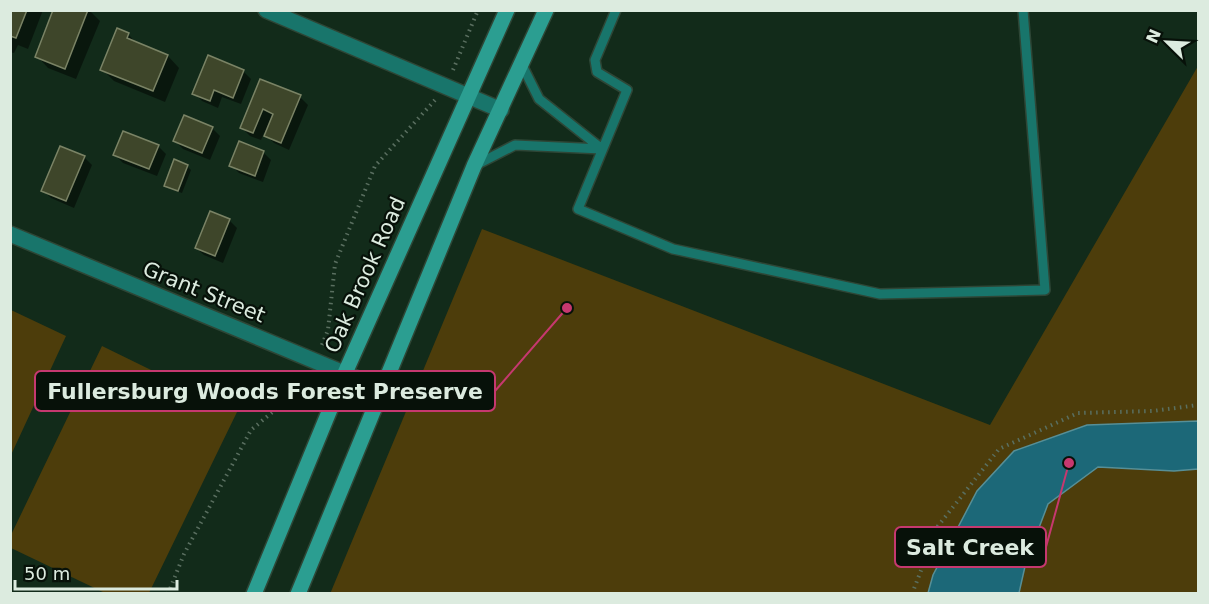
<svg xmlns="http://www.w3.org/2000/svg" width="1209" height="604" font-family="'DejaVu Sans',sans-serif">
<style>
.green{fill:#4d3d0b}
.water{fill:#1c6878;stroke:#568f97;stroke-width:1.5}
.shadow{fill:#0007}
.building{fill:#3e462a;stroke:#7a8365;stroke-width:1.5}
.lines{fill:none;stroke-linecap:round;stroke-linejoin:round}
.service-casing{stroke:#2e4636;stroke-width:12}
.minor-casing{stroke:#2e4636;stroke-width:18}
.secondary-casing{stroke:#2e4636;stroke-width:18}
.path{stroke:#5a6f60;stroke-width:4;stroke-dasharray:1.5 4.5;stroke-linecap:butt}
.service{stroke:#18756b;stroke-width:9}
.minor{stroke:#18756b;stroke-width:15}
.secondary{stroke:#2b9e91;stroke-width:15}
.labels{text-anchor:middle;stroke-width:4.5;stroke-linejoin:round;paint-order:stroke}
.street-label{font-size:21px;fill:#dcebdf;stroke:#071109}
.leader{fill:none;stroke:#c6386f;stroke-width:2}
.callout-dot{fill:#c6386f;stroke:#071109;stroke-width:2}
.callout{fill:#071109;stroke:#c6386f;stroke-width:2}
.callout-label{font-size:22px;text-anchor:middle;font-weight:bold;fill:#dcebdf}
</style>
<rect width="100%" height="100%" fill="#122b1a"/>
<!-- green -->
<path class="green" d="M1198 66V593L330 594 482 229 990 425Z
M11 310 66 336 11 455Z
M102 346 237 412 149 593H105L11 548V535Z"/>
<!-- water -->
<path class="water" d="M1198 421V469L1174 471 1098 467 1048 504 1026 562 1019 593H928L933 575 977 491 1014 451 1087 425Z"/>
<!-- shadow -->
<path class="shadow" d="M10 10H43L28 49 18 45 14 53 10 52Z
M55 10H89L100 21 76 79 48 68 37 56Z
M128 34 137 44 168 56 179 68 165 102 114 81 102 69Z
M243 71 251 79 241 104 222 97 218 108 202 101 194 93Z
M261 81 300 97 308 105 289 150 274 143 264 133 261 140 250 136 242 128Z
M212 128 220 136 210 160 183 149 175 141Z
M158 146 166 154 157 176 123 163 115 155Z
M263 152 271 160 263 182 239 173 231 165Z
M84 157 92 165 74 208 51 198 43 190Z
M187 166 191 170 182 193 170 189 166 185Z
M229 220 237 228 223 263 204 255 196 248Z"/>
<!-- building -->
<path class="building" d="M10 10H27L16 38 10 36Z
M53 10H88L65 69 35 57Z
M117 28 129 33 127 38 168 55 153 91 100 70Z
M208 55 244 70 233 98 214 90 210 101 192 94Z
M260 79 301 95 281 143 264 136 273 114 263 109 253 133 240 128Z
M184 115 213 127 202 153 173 141Z
M123 131 159 145 149 169 113 155Z
M239 141 264 151 255 176 229 166Z
M60 146 85 156 66 201 41 191Z
M174 159 188 165 178 191 164 186Z
M210 211 230 219 215 256 195 248Z"/>
<g class="lines">
<defs>
<path id="service" d="M616 10 595 60 597 72 627 90 578 209 673 249 880 294 1045 290 1023 10
M474 166 515 145 602 149 539 99 522 65"/>
<path id="minor" d="M266 10 501 110
M10 234 382 389"/>
<path id="secondary" d="M254 594 345 373 507 10
M298 594 474 166 546 10"/>
</defs>
<!-- service casing -->
<use href="#service" class="service-casing"/>
<!-- minor casing -->
<use href="#minor" class="minor-casing"/>
<!-- secondary casing -->
<use href="#secondary" class="secondary-casing"/>
<!-- path -->
<path class="path" d="M453 70 478 10
M322 345 328 330 335 264 375 166 435 100
M168 594 184 554 251 430 306 384 309 376
M912 594 938 526 999 449 1078 413 1153 411 1198 405"/>
<!-- service -->
<use href="#service" class="service"/>
<!-- minor -->
<use href="#minor" class="minor"/>
<!-- secondary -->
<use href="#secondary" class="secondary"/>
</g>
<g class="labels">
<!-- street labels -->
<g class="street-label">
<text transform="translate(365 275) rotate(-66)" y="7">Oak Brook Road</text>
<text transform="translate(204 292) rotate(22)" y="7">Grant Street</text>
</g>
</g>
<!-- callouts -->
<path class="leader" d="M567 308L495 391M1069 463L1046 547"/>
<g class="callout-dot">
<circle cx="567" cy="308" r="6"/>
<circle cx="1069" cy="463" r="6"/>
</g>
<g class="callout">
<rect x="35" y="371" width="460" height="40" rx="6"/>
<rect x="895" y="527" width="151" height="40" rx="6"/>
</g>
<g class="callout-label">
<text x="265" y="399">Fullersburg Woods Forest Preserve</text>
<text x="970" y="555">Salt Creek</text>
</g>
<!-- border -->
<rect width="1209" height="604" fill="none" stroke="#dcebdf" stroke-width="24"/>
<!-- north arrow -->
<g transform="translate(1167 42) rotate(294)" stroke="#071109" stroke-width="4.5" paint-order="stroke">
<path d="M0-4.5L10 22L0 15L-10 22Z" fill="#dcebdf"/>
<text y="-9" font-size="16" font-weight="bold" text-anchor="middle" fill="#dcebdf">N</text>
</g>
<!-- scale -->
<path d="M15 580v9h162v-9" fill="none" stroke="#dcebdf" stroke-width="3"/>
<text x="24" y="580" font-size="18" fill="#dcebdf" stroke="#071109" stroke-width="4.5" paint-order="stroke">50 m</text>
</svg>
